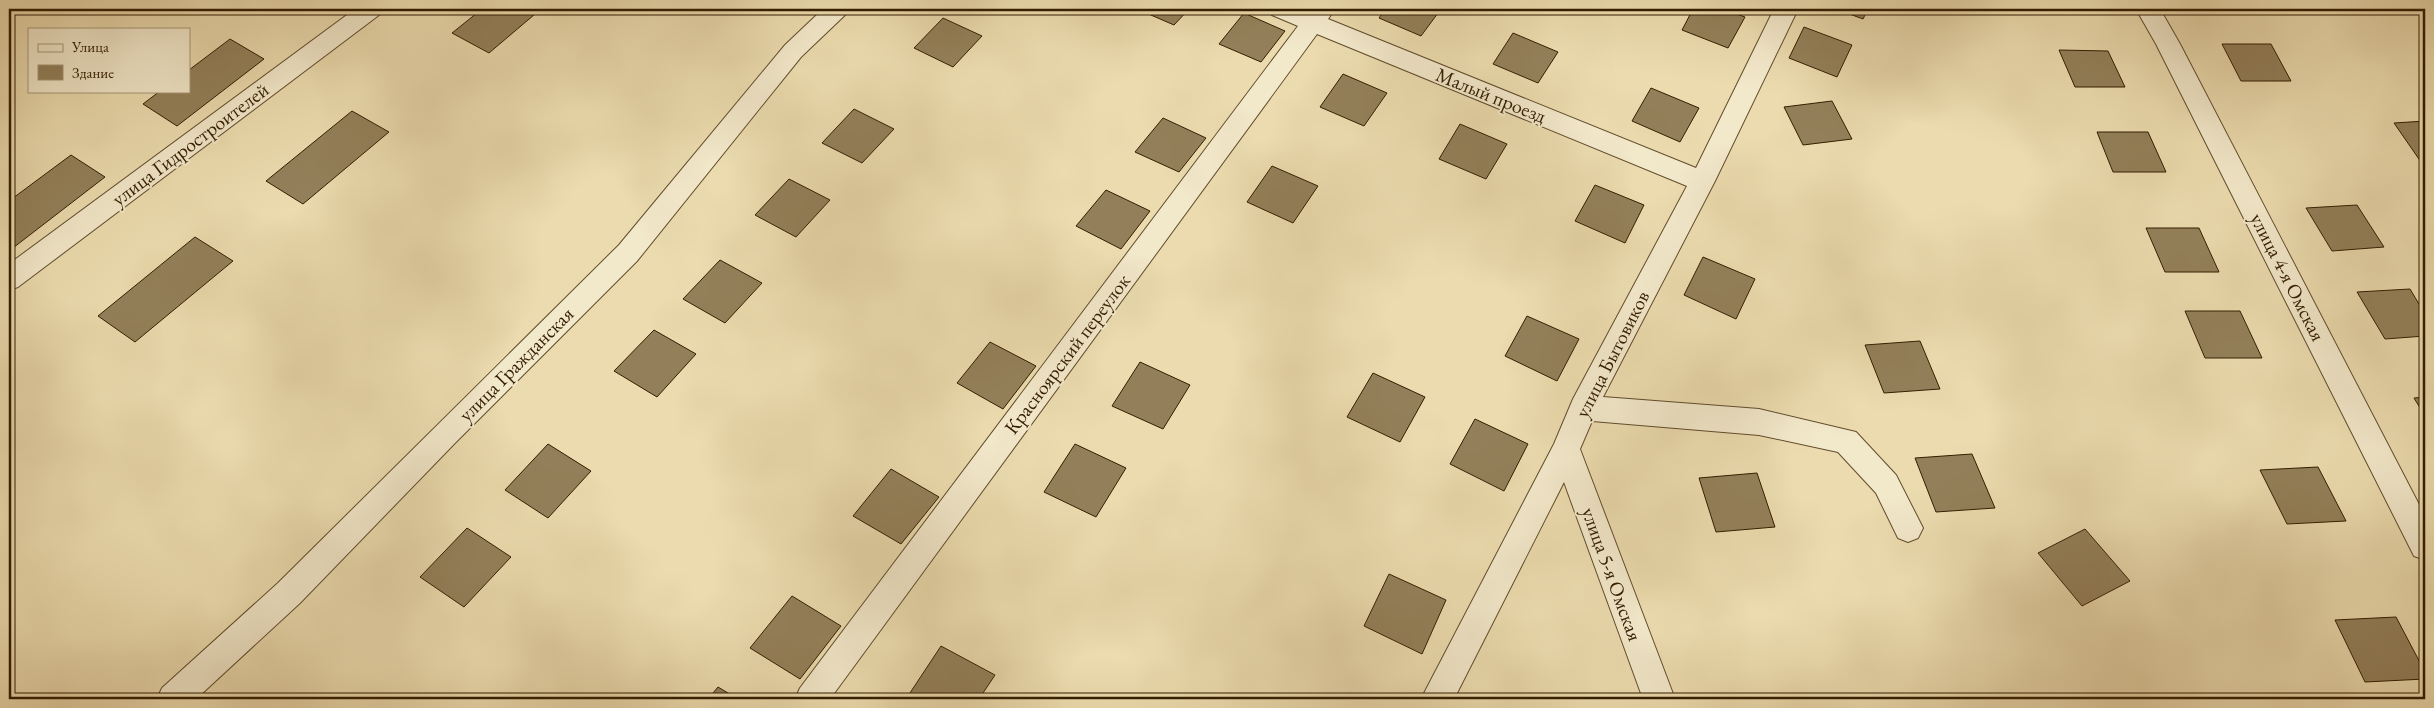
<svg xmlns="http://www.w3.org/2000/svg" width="2434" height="708" font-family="'EB Garamond',serif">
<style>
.building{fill:#93805a;stroke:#331d00}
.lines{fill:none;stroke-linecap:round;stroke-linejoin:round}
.street-casing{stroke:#614c2c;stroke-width:2}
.street{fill:#f2e8ca;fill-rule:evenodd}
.labels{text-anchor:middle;stroke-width:4;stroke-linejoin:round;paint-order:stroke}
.street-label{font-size:20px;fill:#331d00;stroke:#f2e8ca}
</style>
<rect width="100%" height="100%" fill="#ebdbae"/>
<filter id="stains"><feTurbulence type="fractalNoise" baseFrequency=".004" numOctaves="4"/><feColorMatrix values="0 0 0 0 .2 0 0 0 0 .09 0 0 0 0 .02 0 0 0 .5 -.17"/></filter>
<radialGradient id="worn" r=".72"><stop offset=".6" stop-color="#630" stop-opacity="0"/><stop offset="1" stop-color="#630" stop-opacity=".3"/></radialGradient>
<!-- building -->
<path class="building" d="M482 9H541L489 53 452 33Z
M1137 9H1189L1174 25Z
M1385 9H1441L1421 36 1379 18Z
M1693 9H1723L1745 17 1728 48 1682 30Z
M1836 9H1868L1863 19Z
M1244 13 1285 31 1261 62 1219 44Z
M943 18 982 36 953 67 914 48Z
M1804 27 1852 45 1837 77 1789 58Z
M1513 33 1558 52 1538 83 1493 64Z
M230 39 264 59 177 126 143 104 160 91H189V70Z
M2222 44H2271L2291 81H2241Z
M2059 50 2108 51 2125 87H2075Z
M1343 74 1387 93 1364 126 1320 107Z
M1651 88 1699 108 1680 142 1632 121Z
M1832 101 1852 139 1803 145 1784 107Z
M854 109 894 129 862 163 822 143Z
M352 111 389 132 303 204 266 181Z
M1163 118 1206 138 1179 172 1135 152Z
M2425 121V162H2421L2394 123Z
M1460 124 1507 144 1486 179 1439 159Z
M2097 132H2148L2166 172H2113Z
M71 155 105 177 9 251V201Z
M1272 166 1318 186 1293 223 1247 202Z
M789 179 830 200 796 237 755 215Z
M1595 185 1644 205 1625 243 1575 221Z
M1106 190 1150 211 1121 249 1076 226Z
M2357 205 2384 247 2332 251 2306 208Z
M2146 228H2199L2219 272H2165Z
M195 237 233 261 135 342 98 316Z
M1703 257 1755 279 1736 319 1684 295Z
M720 260 762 283 725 323 683 299Z
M2410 289 2425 314V336L2385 339 2357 292Z
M2185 311H2240L2262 358H2205Z
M1527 316 1579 339 1557 381 1505 356Z
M654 330 696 354 657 397 614 371Z
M1920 341 1940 389 1884 393 1865 345Z
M990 342 1036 366 1003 409 957 383Z
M1140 362 1190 385 1163 429 1112 406Z
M1373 373 1425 397 1400 442 1347 417Z
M2425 397V416L2414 398Z
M1475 419 1528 444 1504 491 1450 464Z
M548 444 591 471 548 518 505 490Z
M1075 444 1126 468 1096 517 1044 492Z
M1972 454 1995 508 1936 512 1915 458Z
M2318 467 2346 521 2287 524 2260 470Z
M891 469 939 497 901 544 853 516Z
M1757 473 1775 527 1716 532 1699 478Z
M467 528 511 557 464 607 420 577Z
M2085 529 2130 581 2082 606 2038 553Z
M1389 574 1446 600 1422 654 1364 626Z
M792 596 841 626 800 679 750 648Z
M2396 617 2425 672V679L2365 682 2335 620Z
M941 646 995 675 979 699H906Z
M718 687 738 699H708Z"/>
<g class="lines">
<defs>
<path id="street" d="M355 9H383L379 15 18 287 9 290V264Z
M823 9H849L845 15 801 57 637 261 456 442 300 603 196 699H157L162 688 278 583 619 245 785 45Z
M1268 9H1302L1309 11 1310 9H1335L1328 19 1696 168 1774 9H1798L1715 181 1603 397 1759 409 1856 432 1896 475 1923 528 1918 538 1908 542 1898 538 1876 493 1838 452 1759 435 1592 421 1580 449 1675 699H1643L1564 482 1454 699H1421L1554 444 1573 399 1687 186 1317 34 830 699H795L800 688 1298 26 1272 15Z
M2136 9H2160L2180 44 2425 516V560L2414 556 2156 44Z"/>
</defs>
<!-- street casing -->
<use href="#street" class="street-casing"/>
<!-- street -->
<use href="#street" class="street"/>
</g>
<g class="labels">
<!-- street labels -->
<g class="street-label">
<text transform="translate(1491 95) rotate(22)" y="7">Малый проезд</text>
<text transform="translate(190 144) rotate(-37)" y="7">улица Гидростроителей</text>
<text transform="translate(2288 277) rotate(63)" y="7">улица 4-я Омская</text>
<text transform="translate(1067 354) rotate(-53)" y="7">Красноярский переулок</text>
<text transform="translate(1612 354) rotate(-63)" y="7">улица Бытовиков</text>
<text transform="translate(516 364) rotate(-45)" y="7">улица Гражданская</text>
<text transform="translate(1612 574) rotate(70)" y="7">улица 5-я Омская</text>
</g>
</g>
<!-- margin -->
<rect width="2434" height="708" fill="none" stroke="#ebdbae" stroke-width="30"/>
<rect x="10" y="10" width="2414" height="688" fill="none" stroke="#331d00" stroke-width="2.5"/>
<rect x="15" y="15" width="2404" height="678" fill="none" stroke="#331d00"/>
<!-- legend -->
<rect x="28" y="28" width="162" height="65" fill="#f2e8ca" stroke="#a69779"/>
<rect x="38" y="44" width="25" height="8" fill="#f2e8ca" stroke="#a69779"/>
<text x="72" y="52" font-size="15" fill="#331d00">Улица</text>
<rect x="38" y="65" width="25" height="15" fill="#93805a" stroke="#a69779"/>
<text x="72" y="78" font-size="15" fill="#331d00">Здание</text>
<rect width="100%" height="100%" filter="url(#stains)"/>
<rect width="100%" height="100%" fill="url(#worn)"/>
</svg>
